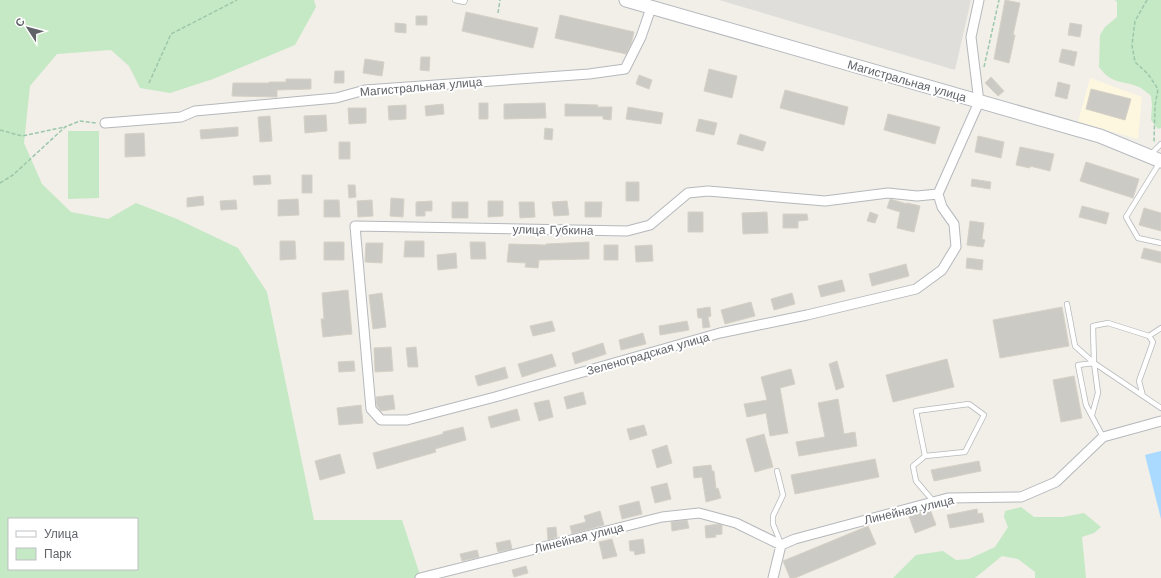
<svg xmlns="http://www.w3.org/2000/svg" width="1161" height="578" font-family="'Work Sans',sans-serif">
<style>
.commercial{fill:#fef7e0}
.industrial{fill:#e0deda}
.green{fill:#c5e8c5;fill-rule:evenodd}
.water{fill:#aadaff}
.building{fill:#cccac5;stroke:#d6d1c6}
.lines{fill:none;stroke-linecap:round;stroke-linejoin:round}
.service-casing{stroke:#b5b8bc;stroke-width:6}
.minor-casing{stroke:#b5b8bc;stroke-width:11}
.secondary-casing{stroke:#b6babf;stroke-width:15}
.path{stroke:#9cc7a9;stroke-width:1.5;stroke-dasharray:4 2;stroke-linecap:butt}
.service{stroke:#fff;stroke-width:4.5}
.minor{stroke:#fff;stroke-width:9}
.secondary{stroke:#fff;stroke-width:13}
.labels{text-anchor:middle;stroke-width:4;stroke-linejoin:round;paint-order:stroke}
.street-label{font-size:12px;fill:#5f6368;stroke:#fff}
</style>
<rect width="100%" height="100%" fill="#f1efe8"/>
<!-- commercial -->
<path class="commercial" d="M1090 78 1142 97 1138 139 1078 122Z"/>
<!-- industrial -->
<path class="industrial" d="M719 0H971L955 70Z"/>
<!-- green -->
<path class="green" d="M0 0H314L316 7 295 45 213 79 170 93 140 88 129 66 111 50 57 54 30 86 24 143 42 184 71 212 108 219 136 203 177 219 238 248 267 292 314 520H402L421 578H0ZM9 519H137V569H9Z
M1115 0H1161V128L1158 129 1151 120 1152 105 1151 96C1148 93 1144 90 1141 88 1122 79 1113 86 1099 67L1100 35 1105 27 1117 17V2Z
M68 131H99V198L68 199Z
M1021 507 1034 517H1063L1084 513 1101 527 1094 533 1082 537 1086 578H1035V572L1018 559 1002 556 975 578H893L916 555 943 551 956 560 969 559 995 547 1008 527 1004 517 1005 511Z"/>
<!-- water -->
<path class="water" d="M1161 451V519L1145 455Z"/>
<!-- building -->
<path class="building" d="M1005 0 1020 3 1013 35H1015L1009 63 994 59Z
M466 12 538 28 533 48 462 31Z
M560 15 634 32 631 44 626 54 555 38Z
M416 16H427V25H416Z
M395 23 406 24V33L395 32Z
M1070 23 1082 25 1080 37 1068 35Z
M1062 49 1077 52 1074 66 1059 62Z
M421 57H430L429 71 420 70Z
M365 59 384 62 382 76 363 73Z
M709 69 737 76 732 98 704 91Z
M335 71H344V83H334Z
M639 75 652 80 649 89 636 84Z
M991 77 1004 91 998 96 985 83Z
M286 79H311V89L277 90V97L232 96 233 83H269V82H286Z
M1058 82 1070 85 1067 99 1055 96Z
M1091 89 1131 99 1125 120 1086 109Z
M785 90 848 107 844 125 780 108Z
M479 103H488V119H479Z
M545 103 546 118 504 119V104Z
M443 104 444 114 426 116 425 106Z
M565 104 598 105 597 107H612L611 120 603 119V116H565Z
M406 105V119L389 120 388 106Z
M628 107 663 113 661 124 626 119Z
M348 108H366V123L349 124Z
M888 114 940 127 935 144 884 130Z
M326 115 327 131 305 133 304 116Z
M270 116 272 141 260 142 258 117Z
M699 119 717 123 714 135 696 131Z
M238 127V136L201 139 200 130Z
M545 128 553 129 552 140 544 139Z
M144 133 145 156 125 157V134Z
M740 134 766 142 763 151 737 144Z
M978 136 1004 142 1001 158 975 152Z
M339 142H350V159H339Z
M1020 147 1054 154 1050 171 1030 166V168L1016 165Z
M1086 162 1139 179 1133 198 1080 181Z
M270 175 271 184 254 185 253 176Z
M302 175H312V193H302Z
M972 179 991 182 990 189 971 186Z
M626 182H639V201H626Z
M348 185H355L356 197 349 198Z
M203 196 204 205 187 207V198Z
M391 198 404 199 403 217 390 216Z
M298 199 299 215 278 216V200Z
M890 199 907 204V203L920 206 914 232 897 228 900 212 887 208Z
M236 200 237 209 221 210 220 201Z
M324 200H339L340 217H324Z
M372 200 373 216 358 217 357 201Z
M432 201V211H425V216H416V202Z
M488 201H503V216L488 217Z
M567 201 569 215 554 216 552 202Z
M452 202H468V218H452Z
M519 202H534L535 217 520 218Z
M585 202H602L601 217H585Z
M1082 206 1109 213 1106 224 1079 217Z
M1144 208 1161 213V231L1139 225Z
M688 212H703V232H688Z
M767 212 768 233 743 234 742 213Z
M870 212 878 215 875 223 867 221Z
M783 214H807L808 220 798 221V228H783Z
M970 221 984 223 982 239 985 240 983 247 967 245Z
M280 241H295L296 259 280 260Z
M405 241H424V257H404Z
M324 242H344V260H324Z
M470 242H485L486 259H471Z
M589 242V259L539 260 538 268 525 267 526 263 507 262 509 244 546 245V244Z
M366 243H383L382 263 365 262Z
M604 245H618V260H604Z
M652 245 653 261 636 262 635 246Z
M1144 248 1161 252V263L1141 258Z
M456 253 457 268 438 270 437 255Z
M967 258 983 260 982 270 966 268Z
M906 264 909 276 872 286 869 274Z
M842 280 845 291 821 297 818 286Z
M348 290 352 334 323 337 321 319H324L322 293Z
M382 293 386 327 373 329 369 295Z
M792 293 795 304 774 310 771 299Z
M751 302 755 316 725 324 721 310Z
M710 307 711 316 708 317 710 327 703 328 702 318H698L697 309Z
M1062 307 1069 346 1000 358 993 320Z
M552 321 555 331 533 336 530 326Z
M687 321 689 330 660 335 659 326Z
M643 333 646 344 621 350 619 340Z
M603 343 606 354 575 364 572 353Z
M391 347 393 371 375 372 374 348Z
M416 347 418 367H408L406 348Z
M552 354 556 366 522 377 518 364Z
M947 359 954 387 893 402 886 375Z
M354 361 355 371 339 372 338 362Z
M837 361 844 387 836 390 829 364Z
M505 367 508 378 478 386 475 376Z
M791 369 795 384 780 388 788 433 770 436 766 413 747 417 744 404 767 400 761 377Z
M1074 376 1082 418 1061 422 1053 380Z
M583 392 586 404 567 409 564 397Z
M393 395 395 409 381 411 377 406 376 397Z
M838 399 844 434 855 432 857 446 799 456 796 442 825 437 818 403Z
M549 400 553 417 539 421 534 403Z
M361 405 363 423 339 425 337 408Z
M517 409 520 420 491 428 488 417Z
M644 425 647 435 630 440 627 429Z
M463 427 466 440 435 449 436 452 377 469 373 453 443 434V432Z
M764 434 773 467 755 472 746 439Z
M667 445 672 463 657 468 652 450Z
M340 454 345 473 320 480 315 461Z
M875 459 879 477 795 494 791 475Z
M979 461 981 471 934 481 931 470Z
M711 465 712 471H714L716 489 718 488 721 498 706 502 702 477 694 478 693 467Z
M667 483 671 499 655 503 651 487Z
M639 501 642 514 622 519 619 506Z
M930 509 936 525 915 533 909 516Z
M977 509 978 514 982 513 984 522 950 528 947 515Z
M600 511 604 525 572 534 570 526 586 522 584 516Z
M687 520 689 528 672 531 671 522Z
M718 524 722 525V534L715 535 716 537 706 538 705 526Z
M868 526 876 544 795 578H790L783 561Z
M556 527 557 537 548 540 547 528Z
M612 539 617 556 603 559 599 542Z
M643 539 645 553 635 555 634 551H630L629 541Z
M510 540 512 549 498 552 496 543Z
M477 550 479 557 462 561 460 554Z
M526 566 528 573 514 577 512 570Z"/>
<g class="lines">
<defs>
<path id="service" d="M455 0 464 2 465 0
M1150 155 1161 144
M1160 162 1126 217 1138 238 1161 243
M1067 304 1075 346 1094 363 1161 408
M1094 363 1093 326 1108 323 1149 336 1161 328
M1143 396 1139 381 1153 342 1149 336
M1092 415 1098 393 1094 363 1078 365 1086 405 1103 437
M925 456 916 411 969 404 984 415 965 452 925 456 913 466 916 481 934 502
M777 471 783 495 773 516V524L781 544"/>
<path id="minor" d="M105 123 181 117 195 111 336 98 365 90 589 74 625 69 641 37 651 8
M938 194 917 196 888 193 825 201 708 191 688 193 650 225 627 231 355 226 371 409 381 420H407L495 397 720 333 807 315 916 289 942 270 956 247 954 224 942 207 938 194 979 102 971 37 979 0
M420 578 662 517 699 513 736 523 781 545
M773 578 781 545 795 539 948 498 1021 497 1056 482 1103 437 1161 421"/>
<path id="secondary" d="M626 0 1100 136 1161 161"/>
</defs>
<!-- service casing -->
<use href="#service" class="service-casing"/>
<!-- minor casing -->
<use href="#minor" class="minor-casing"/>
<!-- secondary casing -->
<use href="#secondary" class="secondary-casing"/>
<!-- path -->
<path class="path" d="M1147 0 1135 21 1132 45 1135 62 1148 74 1158 89 1155 106 1154 142
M498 13 500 0
M984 67 999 0
M149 83 171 34 237 0
M0 130 22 136 65 127
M0 183 13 175 65 127 80 121 96 123"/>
<!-- service -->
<use href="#service" class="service"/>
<!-- minor -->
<use href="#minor" class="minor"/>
<!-- secondary -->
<use href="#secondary" class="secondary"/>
</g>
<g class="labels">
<!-- street labels -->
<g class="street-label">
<text transform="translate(907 81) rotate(16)" y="4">Магистральная улица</text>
<text transform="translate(421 87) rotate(-5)" y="4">Магистральная улица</text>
<text transform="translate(553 230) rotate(1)" y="4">улица Губкина</text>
<text transform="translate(648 354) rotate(-16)" y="4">Зеленоградская улица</text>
<text transform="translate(909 510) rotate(-13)" y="4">Линейная улица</text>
<text transform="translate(579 538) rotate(-14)" y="4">Линейная улица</text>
</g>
</g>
<!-- legend -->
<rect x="8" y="518" width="130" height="52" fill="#ffffff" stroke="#bfc1c3"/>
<rect x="16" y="531" width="20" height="6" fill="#ffffff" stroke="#bfc1c3"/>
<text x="44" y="538" font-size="12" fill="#5f6368">Улица</text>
<rect x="16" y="548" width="20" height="12" fill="#c5e8c5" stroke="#bfc1c3"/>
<text x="44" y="558" font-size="12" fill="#5f6368">Парк</text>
<!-- north arrow -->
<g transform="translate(28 28) rotate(306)" stroke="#ffffff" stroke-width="3" paint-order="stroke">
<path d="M0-3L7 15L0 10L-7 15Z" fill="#5f6368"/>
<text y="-6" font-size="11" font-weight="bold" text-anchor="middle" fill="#5f6368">С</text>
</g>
</svg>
